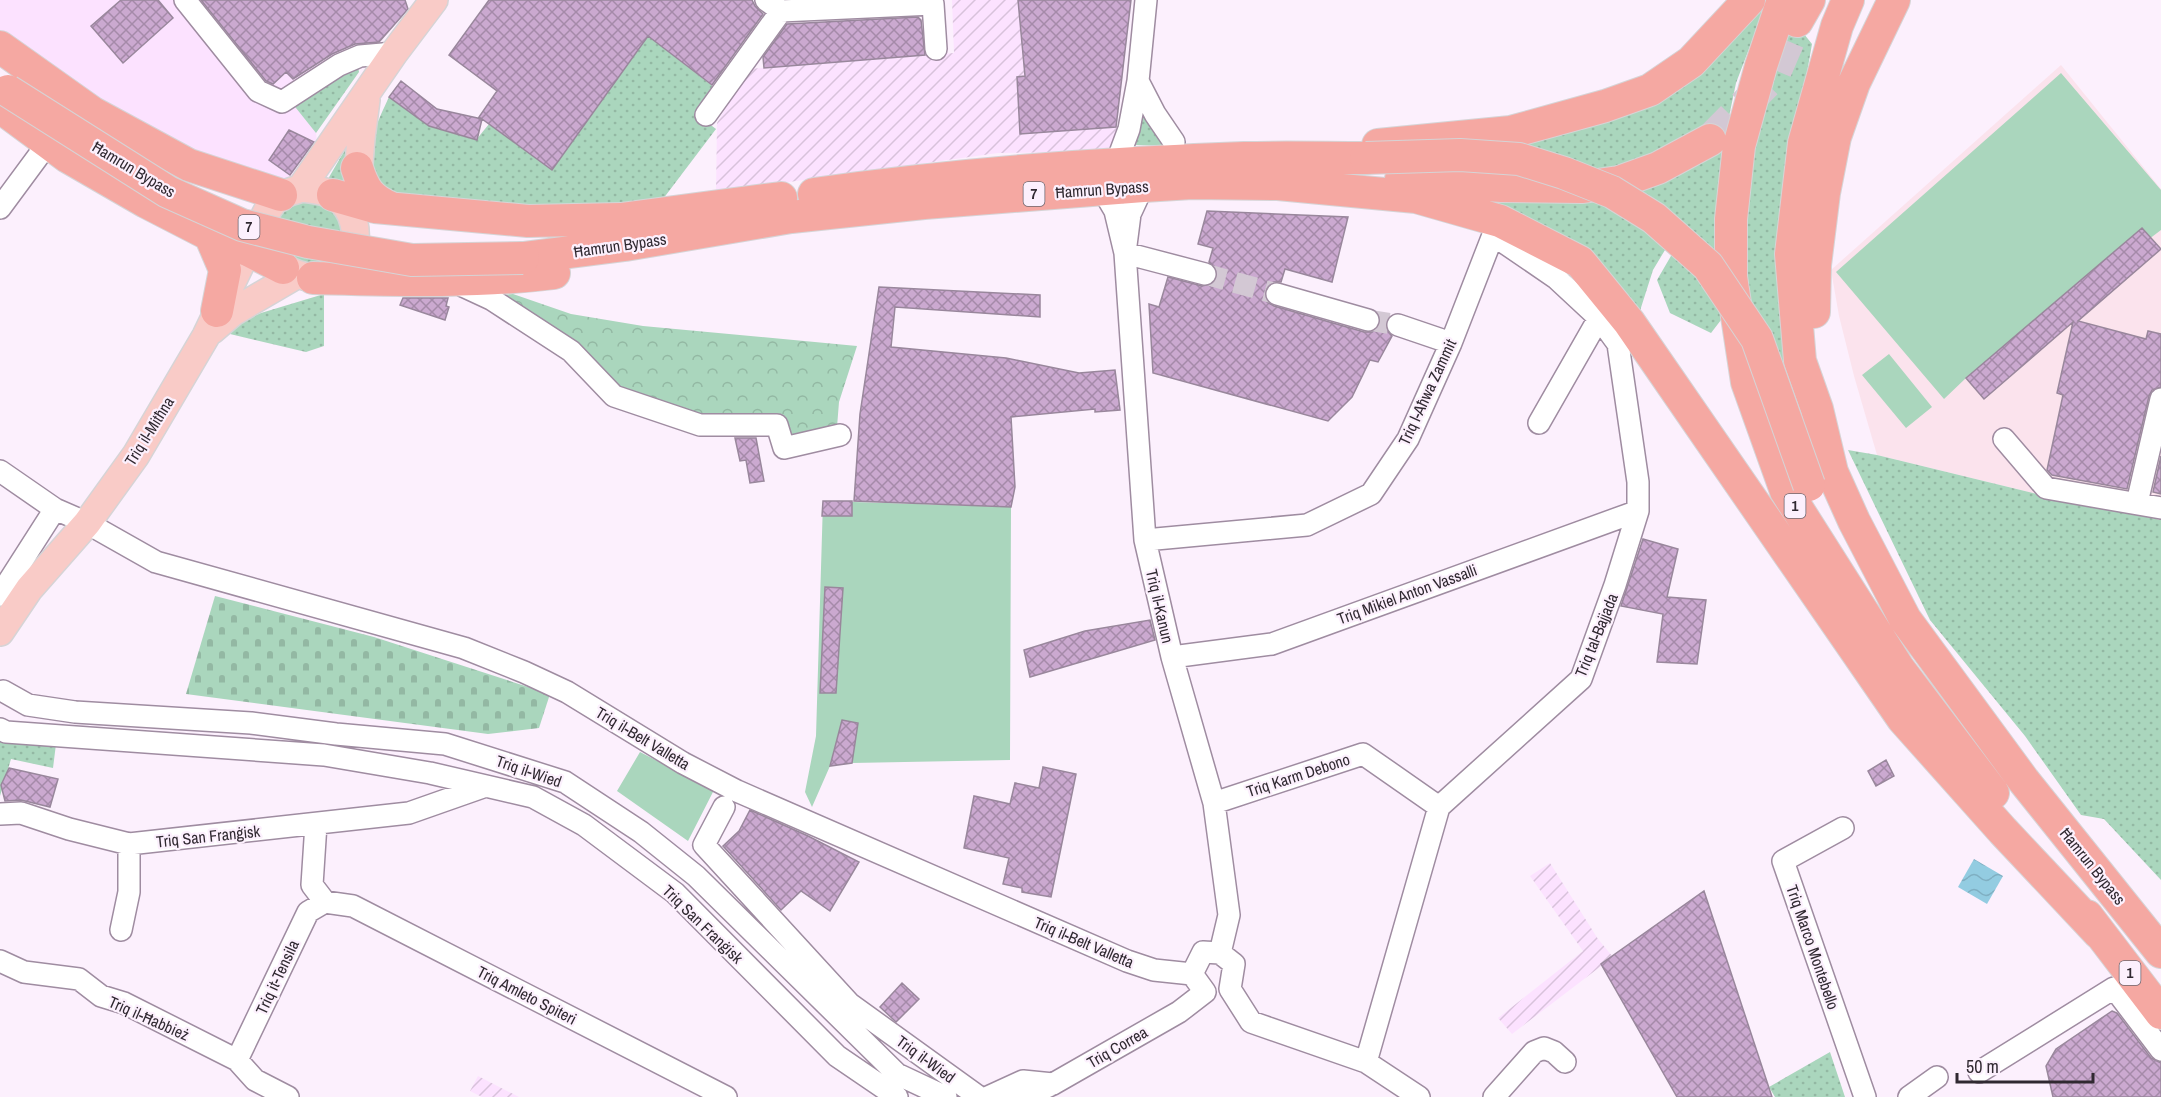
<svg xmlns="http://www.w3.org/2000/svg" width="2161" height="1097" font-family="'Archivo Narrow',sans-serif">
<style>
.built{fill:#fce2ff}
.industrial{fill:url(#industrial-furrows)}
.education{fill:#fbe3ed}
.grass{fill:url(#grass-dots)}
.forest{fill:url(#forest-crowns)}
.cemetery{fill:url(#cemetery-stones)}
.pitch{fill:#aad6bd}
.water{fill:url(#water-waves)}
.building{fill:url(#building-cross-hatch);stroke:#99879c;stroke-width:1.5}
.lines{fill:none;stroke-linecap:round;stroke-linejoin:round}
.minor-tunnel{stroke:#d3c8d4;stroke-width:21;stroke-dasharray:21 10;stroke-linecap:butt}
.highway-tunnel{stroke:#d3c8d4;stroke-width:32;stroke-dasharray:32 16;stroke-linecap:butt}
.minor-casing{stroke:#9f8ca1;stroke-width:24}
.major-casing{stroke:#d6d4d6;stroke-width:30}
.highway-casing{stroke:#d6d4d6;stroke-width:34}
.minor{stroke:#fff;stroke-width:21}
.major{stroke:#f9cbc7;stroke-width:27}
.highway{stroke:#f5a8a2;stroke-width:32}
.highway-bridge-casing{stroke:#d6d4d6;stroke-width:34;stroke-linecap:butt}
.highway-bridge{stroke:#f5a8a2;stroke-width:32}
.labels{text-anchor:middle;stroke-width:4.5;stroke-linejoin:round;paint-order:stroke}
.shield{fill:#fcf0fd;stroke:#6d656e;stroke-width:1.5}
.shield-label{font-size:15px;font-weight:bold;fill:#302931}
.street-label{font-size:16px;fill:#302931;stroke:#fcf0fd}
</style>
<defs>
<pattern id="industrial-furrows" width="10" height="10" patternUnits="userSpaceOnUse" patternTransform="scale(1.5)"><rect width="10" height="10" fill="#fce2ff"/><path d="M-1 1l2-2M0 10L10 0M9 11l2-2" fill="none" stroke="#d8c2db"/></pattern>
<pattern id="grass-dots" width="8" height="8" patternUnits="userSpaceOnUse" patternTransform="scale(1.5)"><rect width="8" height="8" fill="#aad6bd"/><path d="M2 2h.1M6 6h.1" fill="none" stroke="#93b8a3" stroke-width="1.8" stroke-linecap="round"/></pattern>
<pattern id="forest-crowns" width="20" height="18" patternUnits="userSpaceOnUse" patternTransform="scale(1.5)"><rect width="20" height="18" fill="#aad6bd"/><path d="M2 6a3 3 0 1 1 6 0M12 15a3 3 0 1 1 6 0" fill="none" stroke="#93b8a3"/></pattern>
<pattern id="cemetery-stones" width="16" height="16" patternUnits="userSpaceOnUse" patternTransform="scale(1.5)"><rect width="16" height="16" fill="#aad6bd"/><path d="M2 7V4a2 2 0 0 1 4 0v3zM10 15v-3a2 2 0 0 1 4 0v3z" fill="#93b8a3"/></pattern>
<pattern id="water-waves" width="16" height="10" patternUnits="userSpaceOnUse" patternTransform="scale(1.5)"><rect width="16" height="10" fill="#93cce1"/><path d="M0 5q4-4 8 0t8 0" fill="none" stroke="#7fafc2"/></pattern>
<pattern id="building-cross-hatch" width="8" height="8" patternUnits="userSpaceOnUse" patternTransform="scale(1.5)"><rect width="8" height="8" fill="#cba9d0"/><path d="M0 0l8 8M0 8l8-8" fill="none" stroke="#a58aa9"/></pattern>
</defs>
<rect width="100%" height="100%" fill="#fcf0fd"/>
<!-- built -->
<path class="built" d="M0 0H394L316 133 317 143 284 187 184 158 0 35Z"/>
<!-- industrial -->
<path class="industrial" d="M952 0H1131L1115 143 1102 152 998 153 716 192 717 123 749 69 954 53Z
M1550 863 1598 939 1613 957 1512 1034 1498 1018 1583 951 1530 876Z
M478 1076 519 1097H482L470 1091Z"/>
<!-- education -->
<path class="education" d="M2061 65 2161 189V520L2041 495 1877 455 1854 376 1839 316 1831 270Z"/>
<!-- grass -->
<path class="grass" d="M1755 0H1771L1760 20 1736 83 1724 141 1721 263 1510 146 1640 103Z
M1788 14 1812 44 1788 180 1787 364 1793 395 1744 293 1749 149Z
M648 36 715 88 695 113 716 129 663 199 594 216 385 194C381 188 375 181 372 174 362 151 380 117 389 97L429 126 476 140 489 124 552 170Z
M358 66 359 72 316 133 292 103Z
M1138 106 1167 146 1136 145Z
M350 141 346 184 328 179Z
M1450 192 1605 198 1668 245 1653 270 1638 317Z
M306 196C314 200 329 205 335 212 351 229 332 261 312 264 305 265 296 261 289 259L273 221 278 211Z
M1675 249 1720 300 1721 320 1711 333 1670 313 1657 280Z
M324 294V346L306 352 230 334 242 321 261 313Z
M1848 450 1877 455 2041 495 2161 520V880L2104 819 2081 815 2025 736 1930 620Z
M0 740 56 744 53 768 11 759 0 796Z
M1830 1052 1845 1097H1775L1769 1087Z"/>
<!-- forest -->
<path class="forest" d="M513 294 571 314 643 326 857 346 839 402 837 427 788 435 714 420 625 395 499 295Z"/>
<!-- cemetery -->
<path class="cemetery" d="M215 596 374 637 550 694 539 728 488 734 186 694Z"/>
<!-- pitch -->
<path class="pitch" d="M2061 73 2161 190V230L1966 378 1944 399 1836 272Z
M1889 354 1932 407 1906 428 1862 375Z
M823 501 1011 507 1010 760 852 763 830 766 812 807 805 792 816 736Z
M640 752 714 790 688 841 617 791Z"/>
<!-- water -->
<path class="water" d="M1974 859 2003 876 1987 904 1958 887Z"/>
<!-- building -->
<path class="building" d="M121 0H158L173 18 123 63 91 26Z
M201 0H405L408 9 379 42 355 44 332 54 293 79 286 72 273 84 266 81Z
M489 0H752L755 6 763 14 712 85 648 36 552 170 482 119 477 140 429 126 389 97 401 81 437 109 482 119 479 117 497 91 449 55Z
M1018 0H1131L1116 127 1020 134 1017 77 1025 76Z
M918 17 921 20 925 55 764 68 763 57 787 24Z
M289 130 314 142 290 175 269 160Z
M1207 211 1348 217 1332 282 1285 269 1281 282H1274L1269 284 1265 291 1267 302 1274 306 1364 332H1372L1377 329 1380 323V317L1387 319 1386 328 1392 336 1378 362 1370 360 1352 397 1328 421 1153 373 1149 304 1159 307 1168 277 1202 286 1214 283 1217 278V270L1209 262 1213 248 1198 244Z
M2142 228 2161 249 2078 321 2146 339 2148 331 2161 334V387L2152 390 2149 396 2127 489 2052 475 2047 470 2063 395 2057 393 2073 322 1984 399 1966 378Z
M879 287 1040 295V317L895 307 891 347 1006 358 1079 373 1115 370 1120 410 1095 412V409L1011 417 1015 487 1011 507 854 501 860 414Z
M403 298H448L446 306 449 307 445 320 400 305Z
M735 438H756L764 481 750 483 746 460 740 461Z
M2161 456V494L2153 492Z
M823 501H852V516H822Z
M1643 539 1678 549 1667 597 1706 600 1697 664 1657 662 1663 614 1621 606Z
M825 587 843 588 836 693H820Z
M1150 620 1155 640 1030 677 1024 650 1085 631Z
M842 720 858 723 852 763 830 766Z
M1886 760 1894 776 1876 786 1868 771Z
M1043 767 1076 774 1051 897 1022 892V888L1003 884 1009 858 964 848 974 796 1010 804 1015 783 1039 788Z
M9 768 58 779 50 807 21 800 5 801 1 785Z
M750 810 808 836 859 862 830 911 801 891 781 910 723 846 739 831Z
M1704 891 1772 1097H1677L1601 964Z
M902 983 919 999 896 1022 880 1007Z
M2112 1011 2117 1013 2151 1058 2161 1063V1097H2053L2046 1066 2056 1049Z"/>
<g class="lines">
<!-- minor-tunnel -->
<path class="minor-tunnel" d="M1205 274 1277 294
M1368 320 1398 325"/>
<!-- highway-tunnel -->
<path class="highway-tunnel" d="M1710 140 1774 75 1797 21"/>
<defs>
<path id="minor" d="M185 0 258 91 282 102 339 65 360 56 394 53
M766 0 781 11 933 4 936 49
M1138 81 1155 114 1174 142
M706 115 781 11
M1116 164 1129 129 1138 81 1146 0
M1143 186 1130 214 1125 253 1205 274
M1102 189 1115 211 1125 253 1145 540 1172 657 1214 803 1229 915 1220 953
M0 208 48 143
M464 279 463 286 491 299 571 351 614 396 700 425H777L784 448 840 435
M1277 294 1368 320
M1398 325 1451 343
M1539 423 1599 318
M2004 439 2046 488 2161 508
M0 471 55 509 87 523 156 562 464 648 524 672 567 692 683 763 737 791 1127 961 1154 970 1192 974 1205 992
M2137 503 2161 399
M1145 540 1307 525 1371 494 1408 439 1451 343 1493 235 1556 278 1599 318 1618 344 1638 482V511L1615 585 1581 679 1439 807 1366 1062
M0 595 55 509
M1172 657 1272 644 1638 511
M3 691 28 705 75 712 251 723 336 734 445 744 565 782 641 832 696 876 897 1074 946 1097
M0 729 6 732 324 755 430 773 533 797 584 825 675 893 837 1056 897 1097
M1214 803 1363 754 1439 807
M724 807 704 845 850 1004 979 1097
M0 814 21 813 69 829 129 844 409 813 483 787
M316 824 312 885 325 902
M1843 828 1783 861 1865 1097
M325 902 353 906 726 1097
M121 930 129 892V844
M0 961 24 972 79 979 101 996 124 1003 237 1060 255 1080 288 1097
M1192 974 1203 952 1220 953 1234 964 1230 989 1251 1022 1366 1062 1419 1097
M237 1060 308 912 325 902
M1979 1072 2114 988 2161 1050
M988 1097 1023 1081 1053 1084
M1025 1097 1053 1084 1179 1012 1205 992
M1494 1097 1534 1052 1544 1048 1554 1052 1565 1062
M1909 1097 1937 1077"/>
<path id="major" d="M301 188C312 189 323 190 333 195 355 207 362 238 348 258 330 285 299 281 277 262 274 260 268 257 266 253 254 236 264 208 280 196 286 192 295 191 301 188Z
M301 188 394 53 434 0
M357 190 361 138 366 100
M212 330 233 312 296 275
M0 632 29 589 87 523 136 455 206 336 257 230"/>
<path id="highway" d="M1783 0 1761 66 1739 146 1731 219V277L1747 382 1786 491 1899 669 1993 793
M1848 0 1837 26 1804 143 1791 254 1800 361 1817 409 1832 472 1854 521 1905 619 2024 781 2161 952
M1797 21 1809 0
M0 47 93 113 189 165 281 195
M0 107 68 157 146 202 210 235 248 250 283 268
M1378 145 1511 132 1605 106 1650 90 1691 62 1749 0
M357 168C364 190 370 199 391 208
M1401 179 1502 186 1583 187 1619 182 1658 168 1710 140
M814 194C956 174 1100 163 1244 158 1285 157 1326 158 1366 158
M333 195 375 207 528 221 621 219 781 198
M210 235 225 270 217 311
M523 258 625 245 791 217 924 203 1143 186 1192 183 1278 184 1416 197 1500 221 1580 262 1629 322 1903 719 2003 831 2099 933
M313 278C393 280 474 283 554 273
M1814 312 1815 265 1824 193 1835 137 1854 83 1894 0
M2087 916 2161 1013"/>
</defs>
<!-- minor casing -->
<use href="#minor" class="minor-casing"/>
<!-- major casing -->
<use href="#major" class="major-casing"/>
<!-- highway casing -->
<use href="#highway" class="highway-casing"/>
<!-- minor -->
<use href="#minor" class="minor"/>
<!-- major -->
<use href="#major" class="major"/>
<!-- highway -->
<use href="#highway" class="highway"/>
<defs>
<path id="highway-bridge" d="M8 91 168 192 242 225 308 242 412 260 523 258
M1366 158 1460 155 1519 159 1564 173 1612 192 1654 218 1708 266 1757 339 1809 485"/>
</defs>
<!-- highway-bridge casing -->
<use href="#highway-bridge" class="highway-bridge-casing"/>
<!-- highway-bridge -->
<use href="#highway-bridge" class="highway-bridge"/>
</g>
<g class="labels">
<!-- shield labels -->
<g class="shield">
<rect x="1023.5" y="182" width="21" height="24" rx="4.5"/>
<rect x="238.5" y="215" width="21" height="24" rx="4.5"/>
<rect x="1784.5" y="494" width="21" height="24" rx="4.5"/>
<rect x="2119.5" y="961" width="21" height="24" rx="4.5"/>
</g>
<g class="shield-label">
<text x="1034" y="199">7</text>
<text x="249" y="232">7</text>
<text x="1795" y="511">1</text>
<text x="2130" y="978">1</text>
</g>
<!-- street labels -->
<g class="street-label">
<text transform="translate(134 169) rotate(31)" y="6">Ħamrun Bypass</text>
<text transform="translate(1102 189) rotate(-4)" y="6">Ħamrun Bypass</text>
<text transform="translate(620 245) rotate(-8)" y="6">Ħamrun Bypass</text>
<text transform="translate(1427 392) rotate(-65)" y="6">Triq l-Aħwa Zammit</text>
<text transform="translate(149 431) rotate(-58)" y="6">Triq il-Mitħna</text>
<text transform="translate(1407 594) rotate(-20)" y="6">Triq Mikiel Anton Vassalli</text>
<text transform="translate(1160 606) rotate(77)" y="6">Triq il-Kanun</text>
<text transform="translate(1596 635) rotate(-68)" y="6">Triq tal-Bajjada</text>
<text transform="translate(643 738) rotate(31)" y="6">Triq il-Belt Valletta</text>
<text transform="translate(529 771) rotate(19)" y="6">Triq il-Wied</text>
<text transform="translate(1298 775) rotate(-18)" y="6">Triq Karm Debono</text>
<text transform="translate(208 836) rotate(-6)" y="6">Triq San Franġisk</text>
<text transform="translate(2093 866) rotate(51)" y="6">Ħamrun Bypass</text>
<text transform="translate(703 924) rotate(44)" y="6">Triq San Franġisk</text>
<text transform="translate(1084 942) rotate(23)" y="6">Triq il-Belt Valletta</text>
<text transform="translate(1813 947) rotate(71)" y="6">Triq Marco Montebello</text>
<text transform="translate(277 977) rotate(-65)" y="6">Triq it-Tensila</text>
<text transform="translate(527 995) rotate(27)" y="6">Triq Amleto Spiteri</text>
<text transform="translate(149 1018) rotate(24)" y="6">Triq il-Ħabbież</text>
<text transform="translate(1117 1047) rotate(-30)" y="6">Triq Correa</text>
<text transform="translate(926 1059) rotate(36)" y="6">Triq il-Wied</text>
</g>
</g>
<!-- scale -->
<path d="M1957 1073v9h136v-9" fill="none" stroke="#302931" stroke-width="3"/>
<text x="1966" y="1073" font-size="18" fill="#302931" stroke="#fcf0fd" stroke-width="4.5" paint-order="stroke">50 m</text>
</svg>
